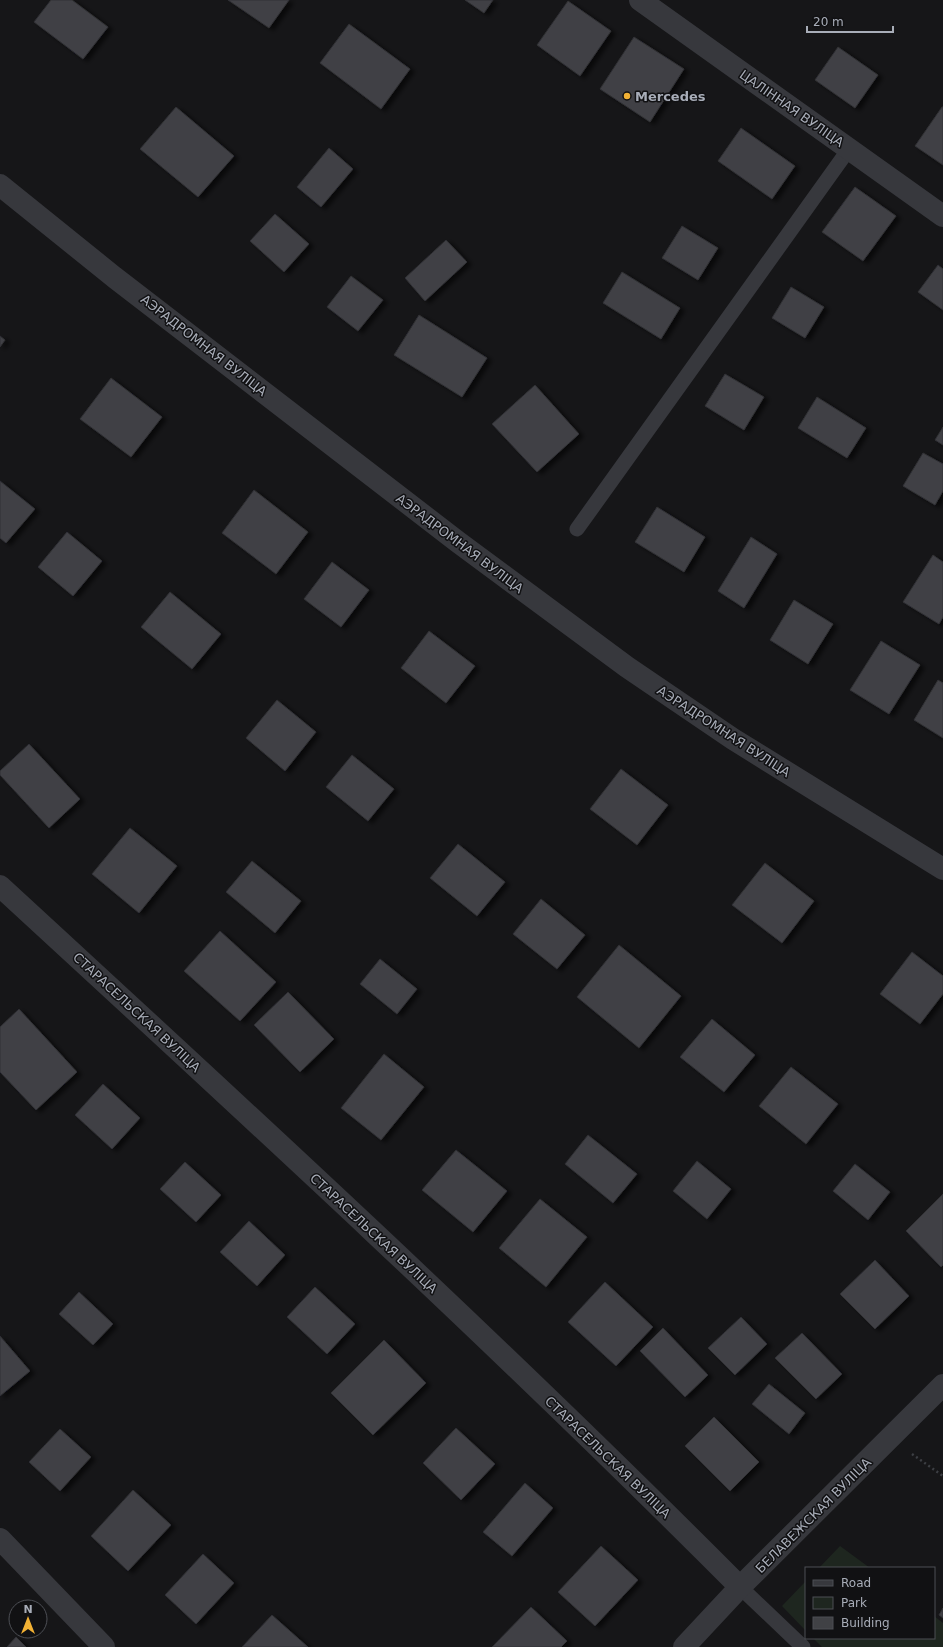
<svg xmlns="http://www.w3.org/2000/svg" width="943" height="1647" font-family="'DejaVu Sans',sans-serif">
<style>
.green{fill:#1e261f}
.building{fill:#404145;stroke:#303034;filter:url(#shadow)}
.lines{fill:none;stroke-linecap:round;stroke-linejoin:round}
.path{stroke:#3d3f44;stroke-width:2.5;stroke-dasharray:2 3;stroke-linecap:butt}
.lane{stroke:#37383d;stroke-width:15}
.street{stroke:#37383d;stroke-width:22}
.poi-dot{fill:#f2b134;stroke:#111113;stroke-width:1.5}
.labels{text-anchor:middle;stroke-width:3;stroke-linejoin:round;paint-order:stroke}
.poi-label{font-size:13px;font-weight:bold;fill:#a8adb8;stroke:#111113;text-anchor:start}
.street-label{font-size:13px;fill:#a8adb8;stroke:#111113}
</style>
<defs>
<filter id="shadow"><feDropShadow dx="4.5" dy="2.5" stdDeviation="2" flood-color="#0009"/></filter>
</defs>
<rect width="100%" height="100%" fill="#161618"/>
<!-- green -->
<path class="green" d="M840 1546 870 1568H819Z
M806 1581V1631L782 1606Z
M934 1616 943 1623V1647H822L813 1638H934Z"/>
<!-- building -->
<path class="building" d="M51 0H72L108 27 83 59 34 22Z
M228 0H289L269 28Z
M465 0H493L484 13Z
M568 1 611 31 580 76 537 45Z
M349 24 410 69 381 109 320 63Z
M634 37 684 69 650 122 600 89Z
M838 47 878 75 855 108 815 80Z
M176 107 234 156 198 197 140 149Z
M942 107H943V165L915 146Z
M741 128 795 166 772 199 718 161Z
M329 148 353 169 321 207 297 187Z
M855 187 896 216 863 261 822 232Z
M275 214 309 244 284 272 250 241Z
M682 226 718 248 698 280 662 258Z
M446 240 467 262 425 301 405 278Z
M938 265 943 269V310L918 292Z
M622 272 680 308 661 339 603 303Z
M351 276 383 300 358 331 327 307Z
M791 287 824 307 805 338 772 318Z
M419 315 487 358 462 397 394 355Z
M0 336 5 340 0 347Z
M725 374 764 397 744 430 705 406Z
M111 378 162 417 131 457 80 419Z
M535 385 579 434 537 472 492 424Z
M817 397 866 428 847 458 798 428Z
M943 427V445L935 440Z
M923 453 943 464V491L935 505 903 486Z
M0 481 35 509 6 543 0 538Z
M254 490 308 532 276 574 222 533Z
M657 507 705 537 684 572 635 542Z
M67 532 102 561 73 596 38 567Z
M751 537 777 554 744 608 718 591Z
M933 555 943 562V617L939 624 903 602Z
M332 562 369 590 341 627 304 599Z
M170 592 221 634 192 669 141 627Z
M794 600 833 624 808 664 770 640Z
M429 631 475 666 446 703 401 668Z
M881 641 920 665 889 714 850 690Z
M938 680 943 683V738L914 720Z
M277 700 316 732 285 771 246 738Z
M29 744 80 799 49 828 0 775V771Z
M352 755 394 789 368 821 326 787Z
M621 769 668 805 637 845 590 809Z
M130 828 177 866 139 913 92 874Z
M458 844 505 882 477 916 430 878Z
M252 861 301 901 275 933 226 892Z
M765 863 814 901 782 943 732 905Z
M541 899 585 935 557 969 513 934Z
M220 931 276 982 240 1021 184 971Z
M619 945 681 996 639 1048 577 997Z
M912 952 943 976V994L920 1024 880 994Z
M380 959 417 989 397 1014 360 984Z
M288 992 334 1039 300 1072 254 1025Z
M19 1009 77 1072 36 1110 0 1072V1027Z
M712 1019 755 1055 724 1092 680 1057Z
M384 1054 424 1087 381 1140 341 1108Z
M791 1067 838 1104 806 1144 759 1106Z
M103 1084 140 1118 112 1149 75 1115Z
M588 1135 637 1174 613 1203 565 1164Z
M456 1150 507 1191 473 1232 422 1190Z
M697 1161 731 1189 707 1219 673 1191Z
M185 1162 221 1195 196 1222 160 1189Z
M855 1164 890 1192 868 1220 833 1191Z
M943 1194V1265L941 1267 906 1231Z
M540 1199 587 1237 546 1287 499 1248Z
M249 1221 285 1255 257 1286 220 1252Z
M875 1260 909 1296 875 1329 840 1294Z
M605 1282 653 1327 616 1366 568 1322Z
M315 1287 355 1324 327 1354 287 1317Z
M79 1292 113 1324 93 1345 59 1314Z
M741 1317 767 1344 735 1375 708 1348Z
M663 1328 708 1375 685 1397 640 1351Z
M802 1333 842 1374 816 1399 775 1358Z
M0 1336 30 1371 0 1396Z
M384 1340 426 1383 373 1435 331 1393Z
M769 1384 805 1413 789 1434 752 1404Z
M714 1417 759 1462 730 1491 685 1446Z
M456 1428 495 1464 461 1500 423 1463Z
M60 1429 91 1457 60 1491 29 1462Z
M525 1483 553 1508 512 1556 483 1532Z
M133 1490 171 1525 128 1571 91 1536Z
M601 1546 638 1580 595 1626 558 1592Z
M203 1554 234 1583 196 1624 165 1595Z
M531 1607 567 1641 561 1647H492Z
M943 1608V1618L939 1615Z
M272 1615 308 1647H242Z
M16 1637 26 1647H7Z"/>
<g class="lines">
<!-- path -->
<path class="path" d="M912 1454 943 1476"/>
<!-- lane -->
<path class="lane" d="M577 529 849 149
M740 1587 803 1647"/>
<!-- street -->
<path class="street" d="M640 0 943 216
M0 185 114 277 458 542 627 667 733 739 943 869
M0 886C250 1116 500 1346 740 1587
M0 1539 104 1647
M684 1647 740 1587 943 1385"/>
</g>
<!-- markers -->
<circle class="poi-dot" cx="627" cy="96" r="4"/>
<g class="labels">
<!-- poi labels -->
<g class="poi-label">
<text x="635" y="101">Mercedes</text>
</g>
<!-- street labels -->
<g class="street-label">
<text transform="translate(792 108) rotate(35)" y="5">ЦАЛІННАЯ ВУЛІЦА</text>
<text transform="translate(204 345) rotate(38)" y="5">АЭРАДРОМНАЯ ВУЛІЦА</text>
<text transform="translate(460 543) rotate(37)" y="5">АЭРАДРОМНАЯ ВУЛІЦА</text>
<text transform="translate(724 731) rotate(33)" y="5">АЭРАДРОМНАЯ ВУЛІЦА</text>
<text transform="translate(137 1012) rotate(43)" y="5">СТАРАСЕЛЬСКАЯ ВУЛІЦА</text>
<text transform="translate(374 1233) rotate(43)" y="5">СТАРАСЕЛЬСКАЯ ВУЛІЦА</text>
<text transform="translate(608 1457) rotate(44)" y="5">СТАРАСЕЛЬСКАЯ ВУЛІЦА</text>
<text transform="translate(813 1515) rotate(-45)" y="5">БЕЛАВЕЖСКАЯ ВУЛІЦА</text>
</g>
</g>
<!-- legend -->
<rect x="805" y="1567" width="130" height="72" fill="#111113" stroke="#4d4f55"/>
<rect x="813" y="1580" width="20" height="6" fill="#37383d" stroke="#4d4f55"/>
<text x="841" y="1587" font-size="12" fill="#a8adb8">Road</text>
<rect x="813" y="1597" width="20" height="12" fill="#1e261f" stroke="#4d4f55"/>
<text x="841" y="1607" font-size="12" fill="#a8adb8">Park</text>
<rect x="813" y="1617" width="20" height="12" fill="#404145" stroke="#4d4f55"/>
<text x="841" y="1627" font-size="12" fill="#a8adb8">Building</text>
<!-- north arrow -->
<g transform="translate(28 1619)"><circle r="19" fill="#111113" stroke="#4d4f55"/>
<path d="M0-3L7 15L0 10L-7 15Z" fill="#f2b134"/>
<text y="-6" font-size="11" font-weight="bold" text-anchor="middle" fill="#a8adb8">N</text>
</g>
<!-- scale -->
<path d="M807 26v6h86v-6" fill="none" stroke="#a8adb8" stroke-width="2"/>
<text x="813" y="26" font-size="12" fill="#a8adb8" stroke="#111113" stroke-width="3" paint-order="stroke">20 m</text>
</svg>
